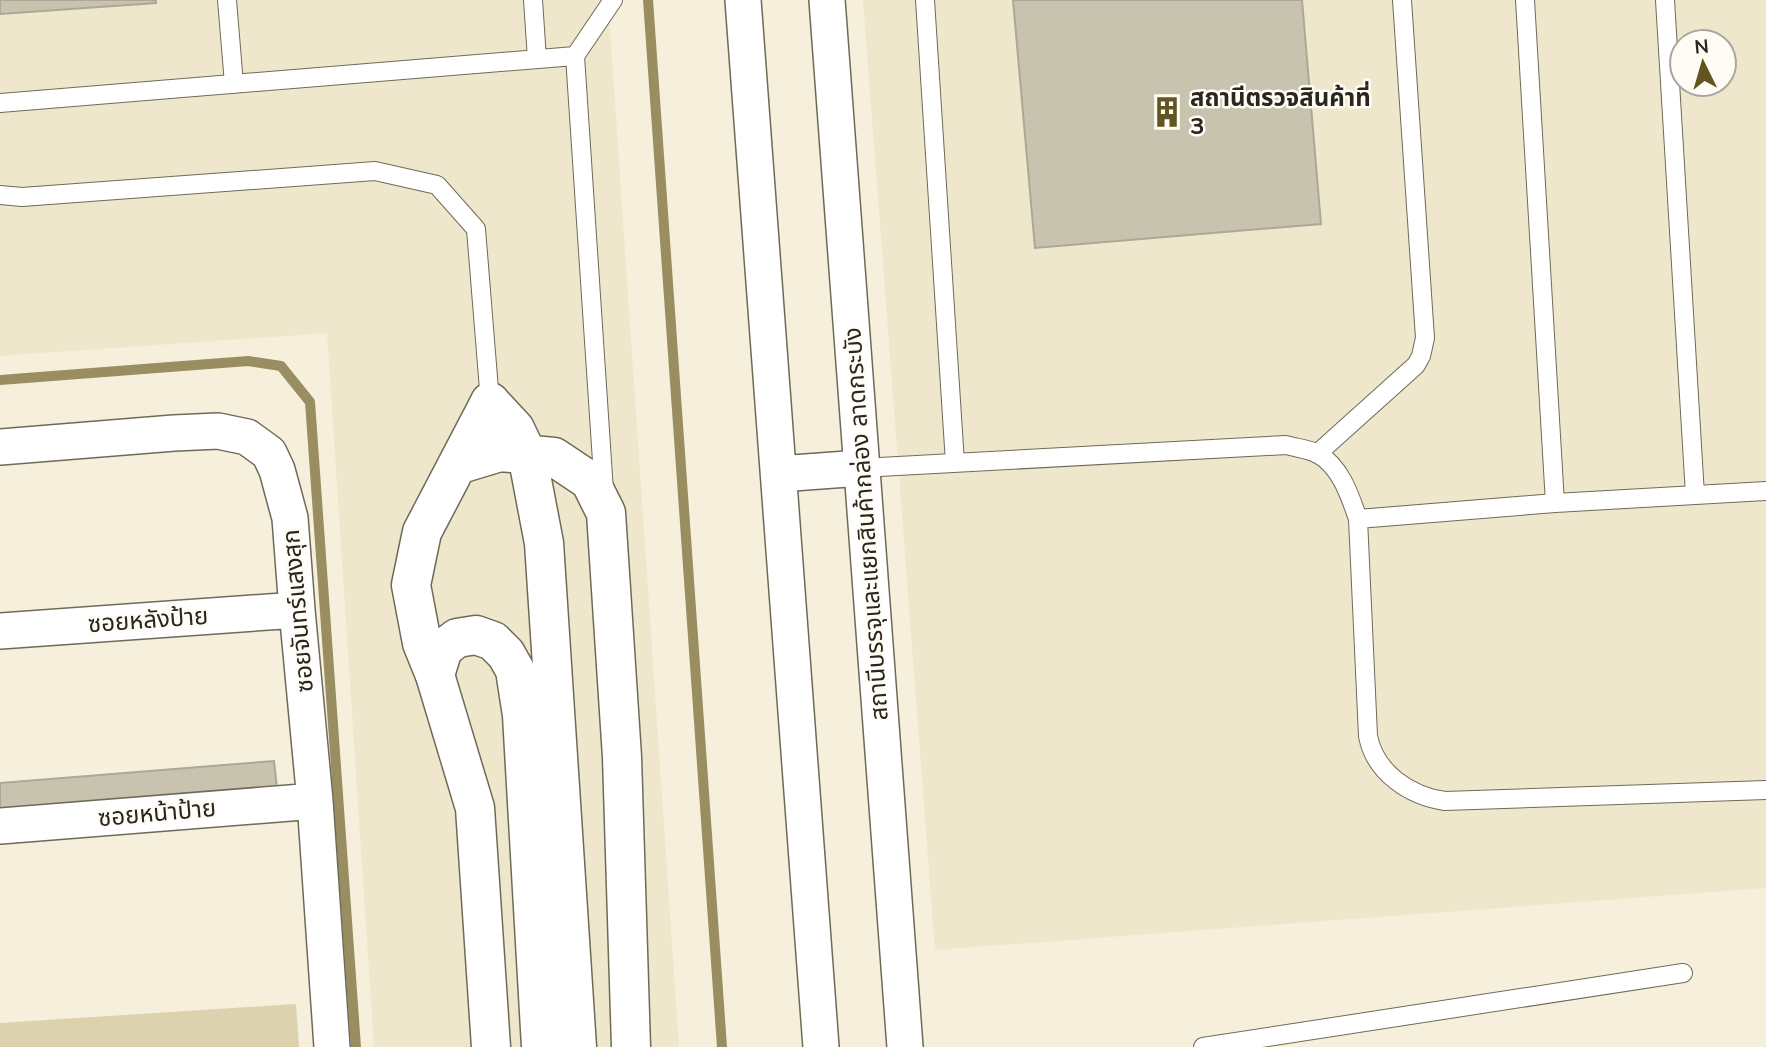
<svg xmlns="http://www.w3.org/2000/svg" width="1766" height="1047" font-family="Mulish,'Noto Sans Thai',sans-serif">
<style>
.built{fill:#efe7cb;fill-rule:evenodd}
.green{fill:#dcd2ad}
.lines{fill:none;stroke-linecap:round;stroke-linejoin:round}
.stream{stroke:#998e62;stroke-width:10}
.building{fill:#c8c3af;stroke:#ada895;stroke-width:2}
.lane-casing{stroke:#6f6a58;stroke-width:20}
.street-casing{stroke:#6f6a58;stroke-width:38}
.secondary-casing{stroke:#6f6a58;stroke-width:41}
.highway-casing{stroke:#6f6a58;stroke-width:41}
.lane{stroke:#fff;stroke-width:18}
.street{stroke:#fff;stroke-width:35}
.secondary{stroke:#fff;stroke-width:38}
.highway{stroke:#fff;stroke-width:38}
.labels{text-anchor:middle;stroke-width:5;stroke-linejoin:round;paint-order:stroke}
.poi-label{font-size:24px;font-weight:bold;fill:#28261e;stroke:#fefcf4;text-anchor:start}
.street-label{font-size:24px;fill:#28261e;stroke:#fefcf4}
</style>
<rect width="100%" height="100%" fill="#f5efdb"/>
<!-- built -->
<path class="built" d="M0 0H608L679 1047H374L327 333 0 356Z
M863 0H1766V888L935 950ZM1682 42H1724V84H1682Z"/>
<!-- green -->
<path class="green" d="M296 1004 299 1047H0V1023Z"/>
<g class="lines">
<!-- stream -->
<path class="stream" d="M648 0 722 1047
M0 380 248 361 281 366 310 402 356 1047"/>
</g>
<!-- building -->
<path class="building" d="M0 0H156V3L0 14Z
M1013 0H1302L1321 224 1035 248Z
M274 761 277 788 0 810V783Z"/>
<g class="lines">
<defs>
<path id="lane" d="M227 0 234 84
M533 0 537 59
M925 0 955 463
M1525 0 1555 503
M1665 0 1695 495
M0 103 575 56
M0 195 22 197 375 171 437 185 476 229 490 402
M1317 454 1416 365 1421 356 1425 338 1402 0
M861 468 1286 445C1296 448 1309 449 1318 454 1341 467 1350 496 1358 519L1368 736C1375 773 1410 796 1445 801L1766 790
M604 491 575 56 613 0
M1358 519 1555 503 1766 491
M1203 1047 1683 973"/>
<path id="street" d="M743 0 821 1047
M827 0 905 1047
M0 447 174 433 218 431 247 437 269 453 277 470 290 518 297 610 315 801 332 1047
M779 474 861 468
M0 631 297 610
M0 826 315 801"/>
<path id="secondary" d="M490 402 422 532 411 585 422 643 435 675 475 808 491 1047
M457 465 500 452 554 457 590 481 606 513 622 757 631 1047"/>
<path id="highway" d="M490 402 515 429 527 454 544 543 577 1047
M435 675 443 649 457 638 476 635 493 641 506 654 515 670 522 715 541 1047"/>
</defs>
<!-- lane casing -->
<use href="#lane" class="lane-casing"/>
<!-- street casing -->
<use href="#street" class="street-casing"/>
<!-- secondary casing -->
<use href="#secondary" class="secondary-casing"/>
<!-- highway casing -->
<use href="#highway" class="highway-casing"/>
<!-- lane -->
<use href="#lane" class="lane"/>
<!-- street -->
<use href="#street" class="street"/>
<!-- secondary -->
<use href="#secondary" class="secondary"/>
<!-- highway -->
<use href="#highway" class="highway"/>
</g>
<!-- icons -->
<defs>
<symbol id="building-bare" viewBox="-9 -9 18 18"><path d="M-4-6H4V6H1V3H-1V6H-4ZM-2.5-4.3h1.7v1.8h-1.7ZM.8-4.3h1.7v1.8H.8ZM-2.5-1h1.7V.8h-1.7ZM.8-1h1.7V.8H.8Z" fill="#625521" stroke="#fefcf4" stroke-width="2.5" paint-order="stroke"/></symbol>
</defs>
<g fill-rule="evenodd">
<use href="#building-bare" x="1145" y="90" width="44" height="44"/>
</g>
<g class="labels">
<!-- poi labels -->
<g class="poi-label">
<text x="1190" y="106">สถานีตรวจสินค้าที่<tspan x="1190" dy="28">3</tspan></text>
</g>
<!-- street labels -->
<g class="street-label">
<text transform="translate(866 524) rotate(-94)" y="8">สถานีบรรจุและแยกสินค้ากล่อง ลาดกระบัง</text>
<text transform="translate(298 611) rotate(-95)" y="8">ซอยจันทร์แสงสุก</text>
<text transform="translate(148 620) rotate(-4)" y="8">ซอยหลังป้าย</text>
<text transform="translate(157 813) rotate(-5)" y="8">ซอยหน้าป้าย</text>
</g>
</g>
<!-- north arrow -->
<g transform="translate(1703 63) rotate(355)"><circle r="33" fill="#fefcf4" stroke="#a8a69e" stroke-width="2"/>
<path d="M0-5L12 26L0 18L-12 26Z" fill="#625521"/>
<text y="-10" font-size="19" font-weight="bold" text-anchor="middle" fill="#28261e">N</text>
</g>
</svg>
